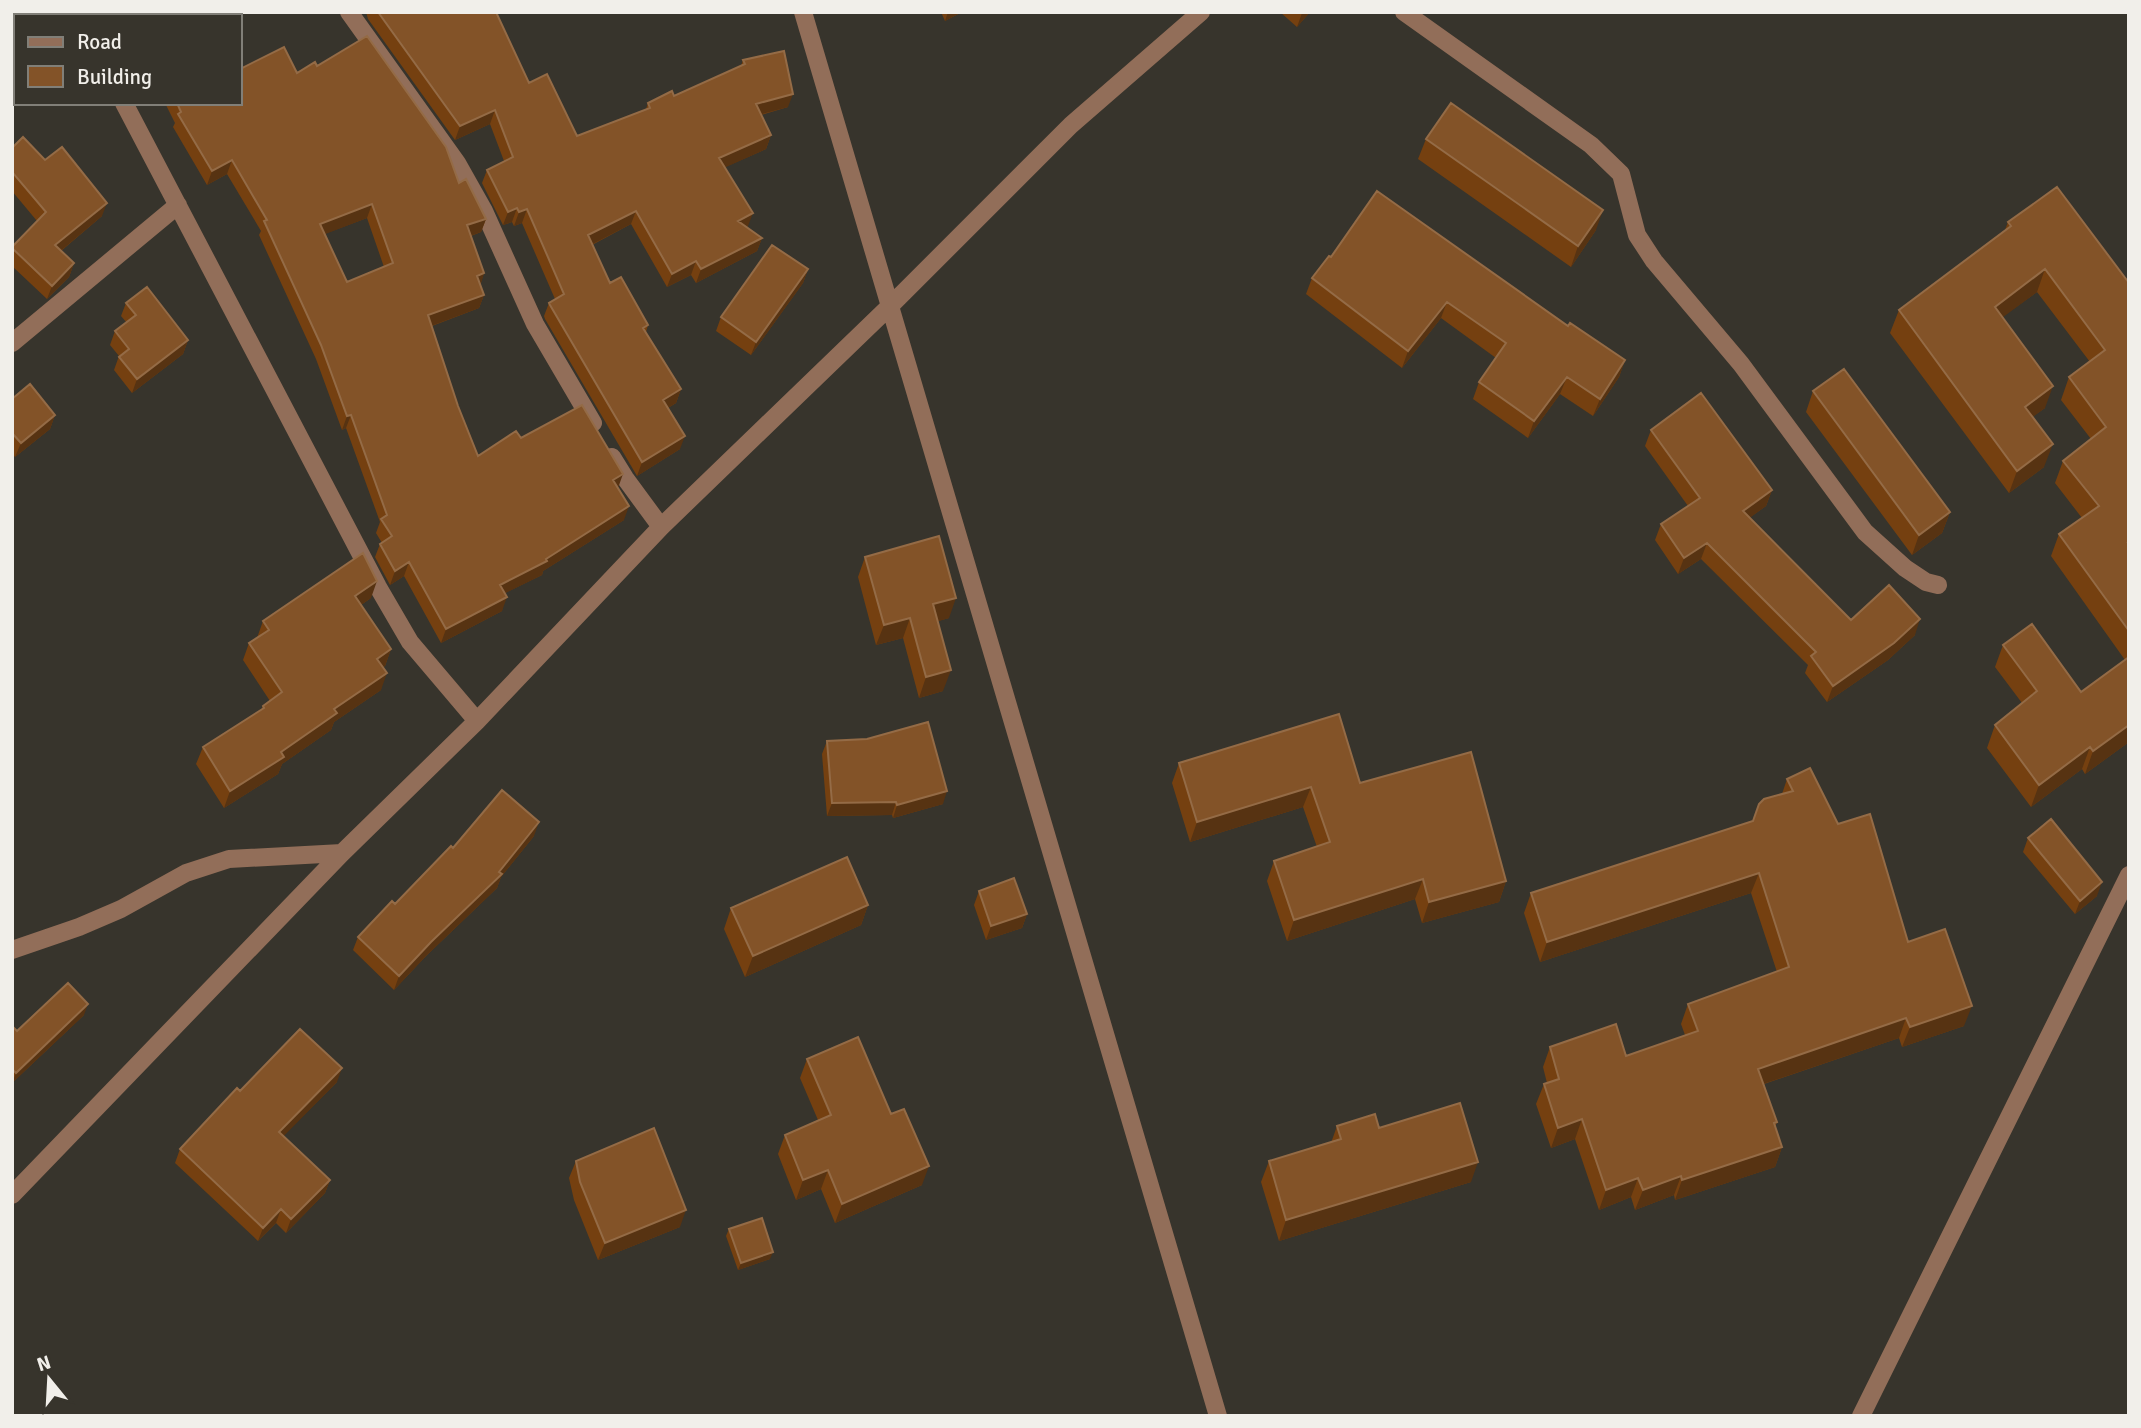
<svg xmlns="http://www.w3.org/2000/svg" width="2141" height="1428" font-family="Signika,sans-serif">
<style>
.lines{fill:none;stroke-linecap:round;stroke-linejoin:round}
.minor{stroke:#926e59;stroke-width:18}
.wall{fill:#754010;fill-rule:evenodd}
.shaded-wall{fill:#573312}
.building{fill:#835328;stroke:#946b46;stroke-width:2;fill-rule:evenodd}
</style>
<rect width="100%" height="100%" fill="#37342c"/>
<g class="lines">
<!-- minor -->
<path class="minor" d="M77 12 78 16
M349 12 457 163 484 211 535 324 593 423
M803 12 1218 1416
M1404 12 1591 145 1621 174 1637 235 1654 261 1741 364 1865 532 1905 568 1926 582 1938 585
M124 103 378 587 410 642 477 721
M12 343 178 205
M612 457 625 478 661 527
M12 950 79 927 121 909 186 873 229 859 342 853
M12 1195 342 853 477 721 661 527 891 305 1071 125 1201 12
M1861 1416 2129 875"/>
</g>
<!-- wall -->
<path class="wall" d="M104 12H182L184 16H105Z
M366 12H496L529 83 577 136 646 109 648 103 674 96 741 66 743 60 788 107 761 115 771 135 766 149 725 167 748 226 746 227 762 238 757 251 696 283 691 275 667 287 631 224 592 245 610 283 648 325 646 332 681 389 676 403 668 408 680 449 637 476 545 319 544 316 549 303 555 299 522 223 514 226 512 222 503 225 482 183 487 170 504 161 490 124 455 140 368 19Z
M941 12H962L945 21Z
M1280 12H1310L1297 27Z
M317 66 459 183 486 219 481 232 471 236 484 273 480 285 484 295 479 308 432 326 458 406 478 456 521 438 618 488 624 520 543 571 542 575 505 593 502 611 441 643 404 576 390 585 375 557 380 544 382 543 376 533 380 522 346 428 342 430 316 359 259 235 261 231 227 174 207 185 173 127 175 123 165 103H240L297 73ZM367 218 384 267 347 282 324 234Z
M1426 139 1596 230 1571 267 1418 159Z
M12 148 45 160 102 216 61 251 74 263 69 277 47 299 12 266V247L37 221 12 191Z
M2008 222 2129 283V742L2085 774 2082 769 2031 807 1987 748 1995 725 2022 703 1995 667 2003 645 2081 692 2125 660 2051 556 2059 534 2082 518 2055 483 2063 461 2091 439 2061 400 2069 377 2090 362 2037 292 2002 317 2045 408 2032 417 2044 467 2009 493 1890 333 1899 310 2005 230Z
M1331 257 1568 326 1625 360 1619 377 1593 416 1560 394 1528 438 1473 399 1479 382 1496 358 1441 318 1402 368 1306 294 1312 278Z
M808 269 803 283 751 355 716 331 721 317Z
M126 303 188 340 183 354 132 393 114 370 119 356 110 345 115 331 127 323 121 316Z
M1813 391 1950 512 1942 533 1912 555 1806 412Z
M12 399 55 415 50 429 15 457 12 453Z
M1651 430 1772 490 1766 506 1749 518 1851 620 1915 635 1888 660 1827 702 1805 673 1808 665 1701 559 1678 574 1655 540 1661 524 1688 506 1645 446Z
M865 557 949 618 938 621 943 691 919 698 903 638 876 645 858 577Z
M371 598 361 605 391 649 385 666 383 667 381 690 334 722 331 730 282 764 278 774 224 808 196 764 203 747 261 710 263 706 270 701 243 660 249 643 257 638 263 621Z
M827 741 943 804 893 818 892 815 827 816 822 754Z
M1179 763 1360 783 1506 881 1499 902 1422 923 1415 899 1287 941 1267 881 1274 861 1317 847 1303 807 1190 842 1172 783Z
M1787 779 1838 824 1908 942 1964 1026 1902 1047 1899 1038 1764 1084 1777 1122 1775 1127 1782 1147 1775 1167 1675 1200 1674 1195 1635 1210 1631 1197 1599 1210 1575 1139 1551 1148 1536 1104 1544 1084 1547 1083 1543 1067 1550 1047 1626 1056 1685 1035 1681 1024 1688 1004 1777 972 1751 893 1540 962 1524 913 1531 893 1753 821 1759 804 1782 794Z
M534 836 501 877 497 888 426 956 394 990 353 950 358 937 395 904 453 848Z
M2028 838 2097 896 2075 914 2023 852Z
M979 891 1027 914 1022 928 986 940 974 905Z
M868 905 861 925 745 977 724 929 731 908Z
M84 1015 12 1083V1026L17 1031Z
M807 1059 922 1185 835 1223 821 1189 796 1200 778 1154 785 1135 818 1120 800 1078Z
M337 1082 283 1136 330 1180 325 1193 286 1233 276 1223 258 1241 175 1163 180 1149 240 1091Z
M1337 1126 1379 1128 1471 1182 1279 1241 1261 1182 1269 1161 1331 1143Z
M576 1161 680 1227 598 1260 574 1200 569 1178Z
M729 1229 770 1259 738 1270 726 1236Z"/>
<!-- shaded-wall -->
<path class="shaded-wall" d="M948 12H962L945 21Z
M1303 12H1310L1297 27 1302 13Z
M793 94 788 107 751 117 756 104Z
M495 110 490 124 455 140 460 126Z
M771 135 766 149 715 172 719 158Z
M232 160 227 174 207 185 212 171Z
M107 203 102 216 51 259 55 245Z
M372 204 367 218 315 238 320 224Z
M517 208 512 222 503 225 508 212Z
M527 209 522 223 514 226 519 212Z
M1603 210 1596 230 1571 267 1578 246Z
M636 211 631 224 583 249 588 235Z
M753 213 748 226 733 235 738 221Z
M486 219 481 232 462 239 467 225Z
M762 238 757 251 696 283 701 269Z
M696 261 691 275 667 287 672 274Z
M74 263 69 277 47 299 52 286Z
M808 269 803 283 751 355 756 342Z
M2045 269 2037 292 1987 329 1995 307Z
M484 273 480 287 477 276Z
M484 295 479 308 423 329 428 315Z
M1447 302 1441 318 1402 368 1408 351Z
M188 340 183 354 132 393 137 379Z
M1625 360 1619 377 1593 416 1600 399Z
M1567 377 1560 394 1528 438 1534 421Z
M2053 386 2045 408 2016 429 2025 407Z
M681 389 676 403 658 414 663 400Z
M55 415 50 429 15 457 21 443Z
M351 415 346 428 342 430 347 416Z
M685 436 680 449 637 476 642 462Z
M2053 444 2044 467 2009 493 2017 471Z
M623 474 618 488 608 494 613 480Z
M1772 490 1766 506 1737 527 1743 511Z
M629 506 624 520 543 571 542 575 495 598 500 585 546 559Z
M1950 512 1942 533 1912 555 1919 535Z
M1707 543 1701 559 1678 574 1684 558Z
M409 562 404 576 390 585 395 571Z
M377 581 371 598 349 613 355 596Z
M507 597 502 611 441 643 446 629Z
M956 598 949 618 926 625 933 604Z
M910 618 903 638 876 645 884 625Z
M1920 619 1915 635 1888 660 1827 702 1833 686Z
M391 649 385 666 371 676 377 659Z
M951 670 943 691 919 698 926 677Z
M387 673 381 690 334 722 331 730 282 764 278 774 224 808 230 791 334 709Z
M2129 725V742L2085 774 2093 751Z
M2090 747 2082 769 2031 807 2039 785Z
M1311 787 1303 807 1190 842 1197 822Z
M947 791 943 804 893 818 897 805Z
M896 802 892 815 827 816 832 803Z
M539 822 534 836 501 877 497 888 426 956 394 990 399 976 431 942 499 872Z
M1759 873 1751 893 1540 962 1547 942Z
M1423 879 1415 899 1287 941 1294 920Z
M1506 881 1499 902 1422 923 1429 902Z
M2102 882 2097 896 2075 914 2080 901Z
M868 905 861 925 745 977 753 956Z
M1027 914 1022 928 986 940 991 926Z
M88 1004 84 1015 12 1083 16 1073Z
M1972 1006 1964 1026 1902 1047 1910 1027Z
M1906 1018 1899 1038 1751 1088 1758 1069Z
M342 1068 337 1082 274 1146 279 1132Z
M1582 1119 1575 1139 1551 1148 1558 1128Z
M1782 1147 1775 1167 1675 1200 1682 1180Z
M1478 1162 1471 1182 1279 1241 1286 1220Z
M929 1166 922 1185 835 1223 842 1204Z
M828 1170 821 1189 796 1200 803 1180Z
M1681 1176 1674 1195 1635 1210 1643 1190Z
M1638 1178 1631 1197 1599 1210 1606 1190Z
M330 1180 325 1193 286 1233 291 1219Z
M281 1209 276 1223 258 1241 263 1228Z
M686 1210 680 1227 598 1260 605 1243Z
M773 1252 770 1259 738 1270 741 1263Z"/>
<!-- building -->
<path class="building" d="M115 12H182L184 16H117Z
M378 12H496L529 83 547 74 577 136 650 108 648 103 672 91 674 96 745 64 743 60 784 51 793 94 756 104 771 135 719 158 753 213 738 221 762 238 701 269 696 261 672 274 636 211 588 235 610 283 621 277 648 325 643 328 681 389 663 400 685 436 642 462 550 305 549 303 564 294 527 209 519 212 517 208 508 212 487 170 513 157 495 110 460 126Z
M367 36 446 147 459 183 466 179 486 219 467 225 484 273 477 276 484 295 428 315 458 406 478 456 516 431 521 438 582 405 623 474 613 480 629 506 546 559 547 561 500 585 507 597 446 629 409 562 395 571 380 544 392 536 381 519 387 515 351 415 347 416 321 345 264 221 267 220 232 160 212 171 178 114 181 112 177 103H240V69L284 47 297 73 315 62 317 66ZM372 204 393 263 347 282 320 224Z
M1451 103 1603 210 1578 246 1426 139Z
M23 137 45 160 62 147 107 203 55 245 74 263 52 286 12 248V247L46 212 12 172V148Z
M2057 187 2129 283V543H2128L2129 545V631L2059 534 2099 506 2063 461 2106 427 2069 377 2105 350 2045 269 1995 307 2053 386 2025 407 2053 444 2017 471 1899 310 2011 226 2008 222Z
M1377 191 1568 326 1570 323 1625 360 1600 399 1567 377 1534 421 1479 382 1506 343 1447 302 1408 351 1312 278 1329 256 1331 257Z
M772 245 808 269 756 342 721 317Z
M147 287 188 340 137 379 119 357 129 349 115 331 136 315 126 303Z
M1844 369 1950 512 1919 535 1813 391Z
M30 384 55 415 21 443 12 433V399Z
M1701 393 1772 490 1743 511 1851 620 1889 585 1920 619 1894 643 1833 686 1811 656 1816 652 1707 543 1684 558 1661 524 1700 498 1651 430Z
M939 536 956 598 933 604 951 670 926 677 910 618 884 625 865 557Z
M363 553 377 581 355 596 391 649 377 659 387 673 334 709 337 713 281 752 284 757 230 791 203 747 264 708 263 706 282 692 249 643 269 630 263 621Z
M2032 624 2081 692 2129 657V725L2093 751 2090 747 2039 785 1995 725 2037 691 2003 645Z
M1339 714 1360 783 1471 752 1506 881 1429 902 1423 879 1294 920 1274 861 1330 842 1311 787 1197 822 1179 763Z
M928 722 947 791 897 805 896 802 832 803 827 741 867 739Z
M1810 768 1838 824 1870 814 1908 942 1945 929 1972 1006 1910 1027 1906 1018 1758 1069 1777 1122 1774 1123 1782 1147 1682 1180 1681 1176 1643 1190 1638 1178 1606 1190 1582 1119 1558 1128 1544 1084 1559 1079 1550 1047 1616 1024 1626 1056 1698 1031 1688 1004 1789 967 1759 873 1547 942 1531 893 1753 821 1759 804 1764 799 1793 791 1787 779Z
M502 790 539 822 499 872 502 874 431 942 399 976 358 937 392 901 395 904 451 846 453 848Z
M2051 819 2102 882 2080 901 2028 838Z
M847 857 868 905 753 956 731 908Z
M1014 878 1027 914 991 926 979 891Z
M68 983 88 1004 16 1073 12 1069V1026L17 1031Z
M300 1029 342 1068 279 1132 330 1180 291 1219 281 1209 263 1228 180 1149 237 1088 240 1091Z
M858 1037 891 1114 904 1109 929 1166 842 1204 828 1170 803 1180 785 1135 831 1115 807 1059Z
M1460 1103 1478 1162 1286 1220 1269 1161 1341 1139 1337 1126 1375 1114 1379 1128Z
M654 1128 686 1210 605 1243 580 1182 576 1161Z
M762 1218 773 1252 741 1263 729 1229Z"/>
<!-- border -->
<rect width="2141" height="1428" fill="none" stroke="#f1efea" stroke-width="28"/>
<!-- legend -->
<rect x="14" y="14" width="228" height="91" fill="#37342c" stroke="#817f78" stroke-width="2"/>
<rect x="28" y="37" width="35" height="10" fill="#926e59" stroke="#817f78" stroke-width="2"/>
<text x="77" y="49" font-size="21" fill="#f1efea">Road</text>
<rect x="28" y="66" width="35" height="21" fill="#835328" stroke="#817f78" stroke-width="2"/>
<text x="77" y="84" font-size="21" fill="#f1efea">Building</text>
<!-- north arrow -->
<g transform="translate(49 1379) rotate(342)" stroke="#37342c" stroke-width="5" paint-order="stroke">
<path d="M0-5L12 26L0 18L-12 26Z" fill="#f1efea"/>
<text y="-10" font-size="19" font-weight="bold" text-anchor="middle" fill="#f1efea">N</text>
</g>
</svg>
